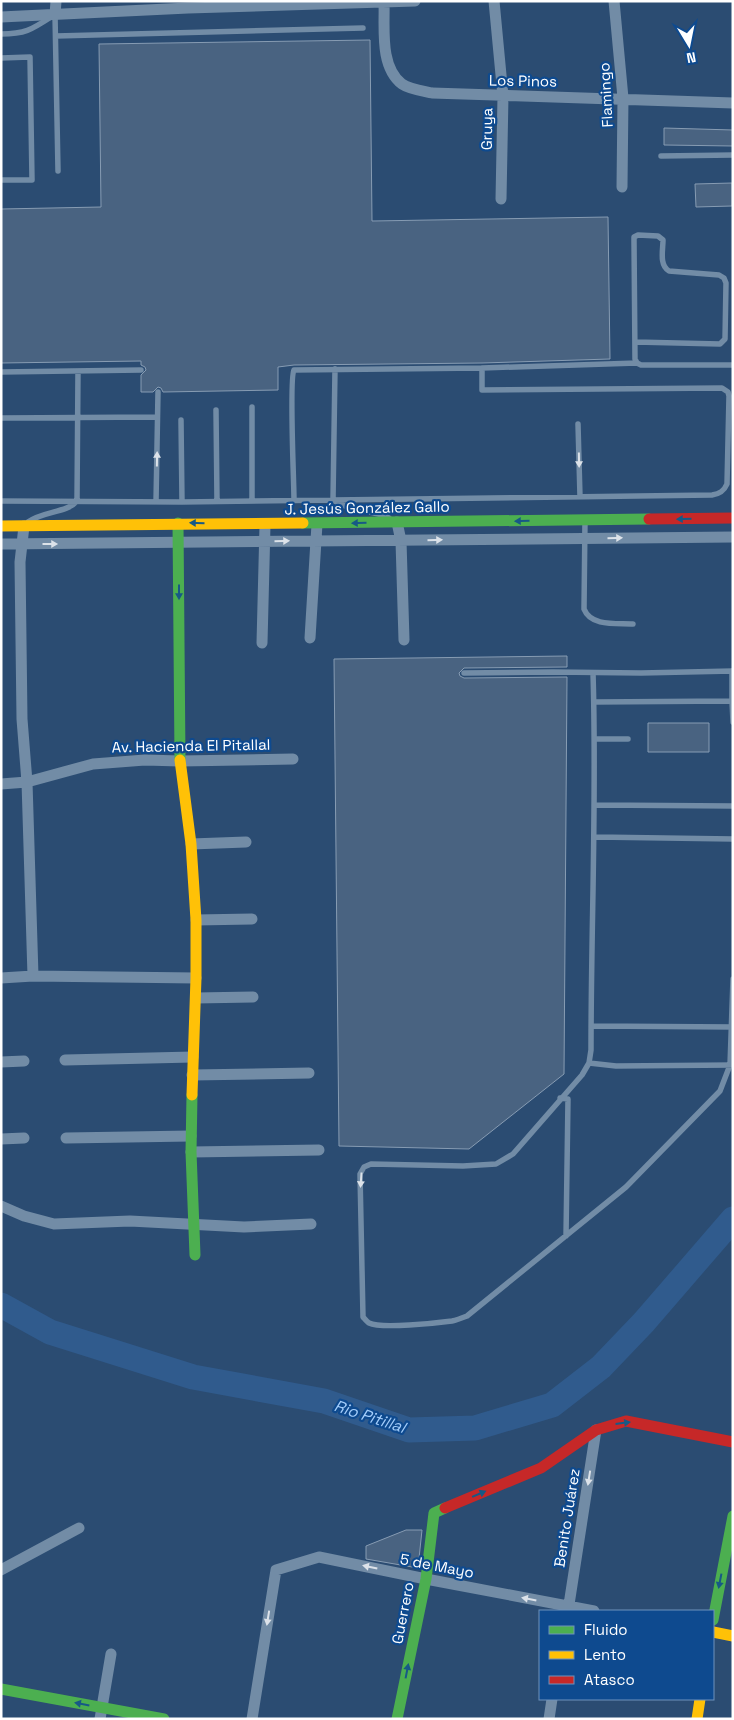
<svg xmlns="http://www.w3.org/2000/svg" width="734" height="1720" font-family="'Space Grotesk',sans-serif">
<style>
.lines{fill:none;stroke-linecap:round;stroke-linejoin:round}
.river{stroke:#305b8d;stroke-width:25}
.building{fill:#496381;stroke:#879cb3}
.lane{stroke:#728ca6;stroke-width:5.5}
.street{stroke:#728ca6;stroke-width:11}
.fast{stroke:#4caf50;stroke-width:11}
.slow{stroke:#ffc107;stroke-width:11}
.jam{stroke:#c62828;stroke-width:11}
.oneway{fill:#dce2e9}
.oneway2{fill:#175986}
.labels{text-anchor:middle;stroke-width:4.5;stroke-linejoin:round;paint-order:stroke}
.street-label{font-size:15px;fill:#fff;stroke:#0e4a8f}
.water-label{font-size:16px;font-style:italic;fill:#a3cdfb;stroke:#0e4a8f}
</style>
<rect width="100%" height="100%" fill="#2b4c72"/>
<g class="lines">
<!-- river -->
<path class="river" d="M1 1305 50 1332 193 1377 324 1401 409 1430 475 1428 552 1405 601 1367 644 1322 733 1219"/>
</g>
<!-- building -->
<path class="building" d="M370 40 372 221 608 217 610 359 482 363 294 365 278 367V390L163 392 161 388 158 387 153 392H141V375L146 370 145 367 141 365V361L1 363V209L101 207 99 44Z
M664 128 733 130V146L664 145Z
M732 183V206L696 207 695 184Z
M567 656V667L464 668 459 673 460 676 464 678 567 677 564 1074 469 1149 339 1146 334 659Z
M648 723H709V752H648Z
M406 1530H422L418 1568 366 1559V1546Z"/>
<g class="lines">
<!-- lane -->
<path class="lane" d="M55 15 58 171
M1 34C25 34 31 30 51 17
M56 36 363 28
M1 58 30 57 32 180H1
M661 156 733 155
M635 342 720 344 725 339 726 283 724 278 719 275 669 271C659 265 663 250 663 240L658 236 638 235 634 237V241L635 359 637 363 641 365H733
M482 368 637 363
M335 369 333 500C350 512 371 509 389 518
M1 372 141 370
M252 407V501
M216 410 217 501
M1 418 157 417
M181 420 182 502
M578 424 580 497
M1 501 182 502 712 495C720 494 724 491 727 484L729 396 728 392 722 388 482 390V368L294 370C289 378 294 482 294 500
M156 502 158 392
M585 520 584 609C591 627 617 623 633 624
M28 522C43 511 67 513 77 501L78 371
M464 673 553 672 641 673 733 671
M593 673C597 799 591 924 591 1050L589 1063 582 1075 513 1154 496 1164 463 1166 371 1164 364 1167 360 1174 363 1317C364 1318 367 1322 369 1323 381 1329 437 1323 452 1321 457 1320 462 1318 467 1316L626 1187 720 1091 730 1065 733 979
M732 701V671
M594 702 732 701 733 722
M595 739H628
M595 805 733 806
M595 837 733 839
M591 1026 733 1027
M589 1063 616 1066 733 1065
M560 1098 568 1099 566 1236"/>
<!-- street -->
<path class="street" d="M384 1C385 27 379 66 402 84 409 89 423 91 432 93L733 103
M494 1 503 96 501 199
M614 1 623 98 622 187
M55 15 56 1
M1 17 188 8 415 1
M397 522 401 541 404 640
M24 526 20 562 22 719 27 782 33 976
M1 544 733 537
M310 638 317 524
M262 643 265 525
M1 784 27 782 93 764 145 760 180 761 293 759
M191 844 246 842
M196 920 252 919
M1 978 33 976 196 978
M196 998 253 997
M65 1060 193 1057
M1 1062 24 1061
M192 1075 309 1073
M66 1138 191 1136
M1 1139 24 1138
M191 1152 319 1150
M1 1206 24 1216 54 1224 130 1221 244 1227 311 1224
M1 1570 79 1528
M568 1611 596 1430
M100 1719 111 1654
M252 1719 276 1570 319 1557 426 1579 594 1611
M549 1719 552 1699"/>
<!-- fast -->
<path class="fast" d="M178 523 180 760
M303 523 649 519
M192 1095 191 1152 195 1255
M713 1620 733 1516
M1 1689 164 1719
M397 1719 426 1579 434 1513 445 1508"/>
<!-- slow -->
<path class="slow" d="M1 526 303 523
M180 760 191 844 196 920V978L192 1095
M713 1632 733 1636
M697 1719 700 1699"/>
<!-- jam -->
<path class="jam" d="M649 519 733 518
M445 1508 541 1468 596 1430 626 1421 733 1442"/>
</g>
<!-- one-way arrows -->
<defs><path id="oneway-solid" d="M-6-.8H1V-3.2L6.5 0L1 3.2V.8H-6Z" transform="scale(1.25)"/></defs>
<g class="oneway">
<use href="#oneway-solid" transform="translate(157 459) rotate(-89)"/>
<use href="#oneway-solid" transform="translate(579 460) rotate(89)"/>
<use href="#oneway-solid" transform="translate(615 538) rotate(-1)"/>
<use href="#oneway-solid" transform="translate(435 540) rotate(-1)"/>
<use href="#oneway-solid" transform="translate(282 541) rotate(-1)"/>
<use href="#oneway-solid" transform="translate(50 544)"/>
<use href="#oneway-solid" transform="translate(361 1180) rotate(94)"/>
<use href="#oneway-solid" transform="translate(589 1478) rotate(99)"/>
<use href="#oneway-solid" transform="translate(370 1567) rotate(-168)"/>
<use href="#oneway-solid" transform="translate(529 1599) rotate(-169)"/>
<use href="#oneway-solid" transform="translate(268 1618) rotate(99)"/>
</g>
<g class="oneway2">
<use href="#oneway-solid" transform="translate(684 519) rotate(179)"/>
<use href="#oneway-solid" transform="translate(522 521) rotate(179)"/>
<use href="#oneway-solid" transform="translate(197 523) rotate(-179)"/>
<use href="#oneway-solid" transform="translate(359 523) rotate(179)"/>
<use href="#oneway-solid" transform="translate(179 592) rotate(90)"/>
<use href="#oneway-solid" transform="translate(623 1423) rotate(-7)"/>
<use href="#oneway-solid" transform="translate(479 1494) rotate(-23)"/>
<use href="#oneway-solid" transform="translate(720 1581) rotate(101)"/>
<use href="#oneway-solid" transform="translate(407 1671) rotate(-79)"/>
<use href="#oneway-solid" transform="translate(82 1704) rotate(-169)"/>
</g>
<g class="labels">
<!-- street labels -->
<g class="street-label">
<text transform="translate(523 81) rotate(1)" y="5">Los Pinos</text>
<text transform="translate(606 95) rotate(-93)" y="5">Flamingo</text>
<text transform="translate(487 129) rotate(-89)" y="5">Gruya</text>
<text transform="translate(367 508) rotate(-1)" y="5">J. Jesús González Gallo</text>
<text transform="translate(191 746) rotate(-1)" y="5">Av. Hacienda El Pitallal</text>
<text transform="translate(567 1518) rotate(-81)" y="5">Benito Juárez</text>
<text transform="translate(437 1566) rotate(11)" y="5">5 de Mayo</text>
<text transform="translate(403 1613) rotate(-79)" y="5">Guerrero</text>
</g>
<!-- water labels -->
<g class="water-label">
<text transform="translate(370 1416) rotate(18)" y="6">Rio Pitillal</text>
</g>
</g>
<!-- border -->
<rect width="734" height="1720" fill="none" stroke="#ffffff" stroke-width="5"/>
<!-- legend -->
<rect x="539" y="1610" width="175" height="90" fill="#0e4a8f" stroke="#6e92bc"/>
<rect x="549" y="1626" width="25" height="8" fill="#4caf50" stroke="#6e92bc"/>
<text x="584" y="1635" font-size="15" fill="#ffffff">Fluido</text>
<rect x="549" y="1651" width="25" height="8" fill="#ffc107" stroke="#6e92bc"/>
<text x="584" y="1660" font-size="15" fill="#ffffff">Lento</text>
<rect x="549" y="1676" width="25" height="8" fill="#c62828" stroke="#6e92bc"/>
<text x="584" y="1685" font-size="15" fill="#ffffff">Atasco</text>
<!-- north arrow -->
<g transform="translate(689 45) rotate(170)" stroke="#0e4a8f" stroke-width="4" paint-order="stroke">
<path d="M0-4L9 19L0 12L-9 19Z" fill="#ffffff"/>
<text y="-8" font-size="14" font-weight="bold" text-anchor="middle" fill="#ffffff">N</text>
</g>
</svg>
